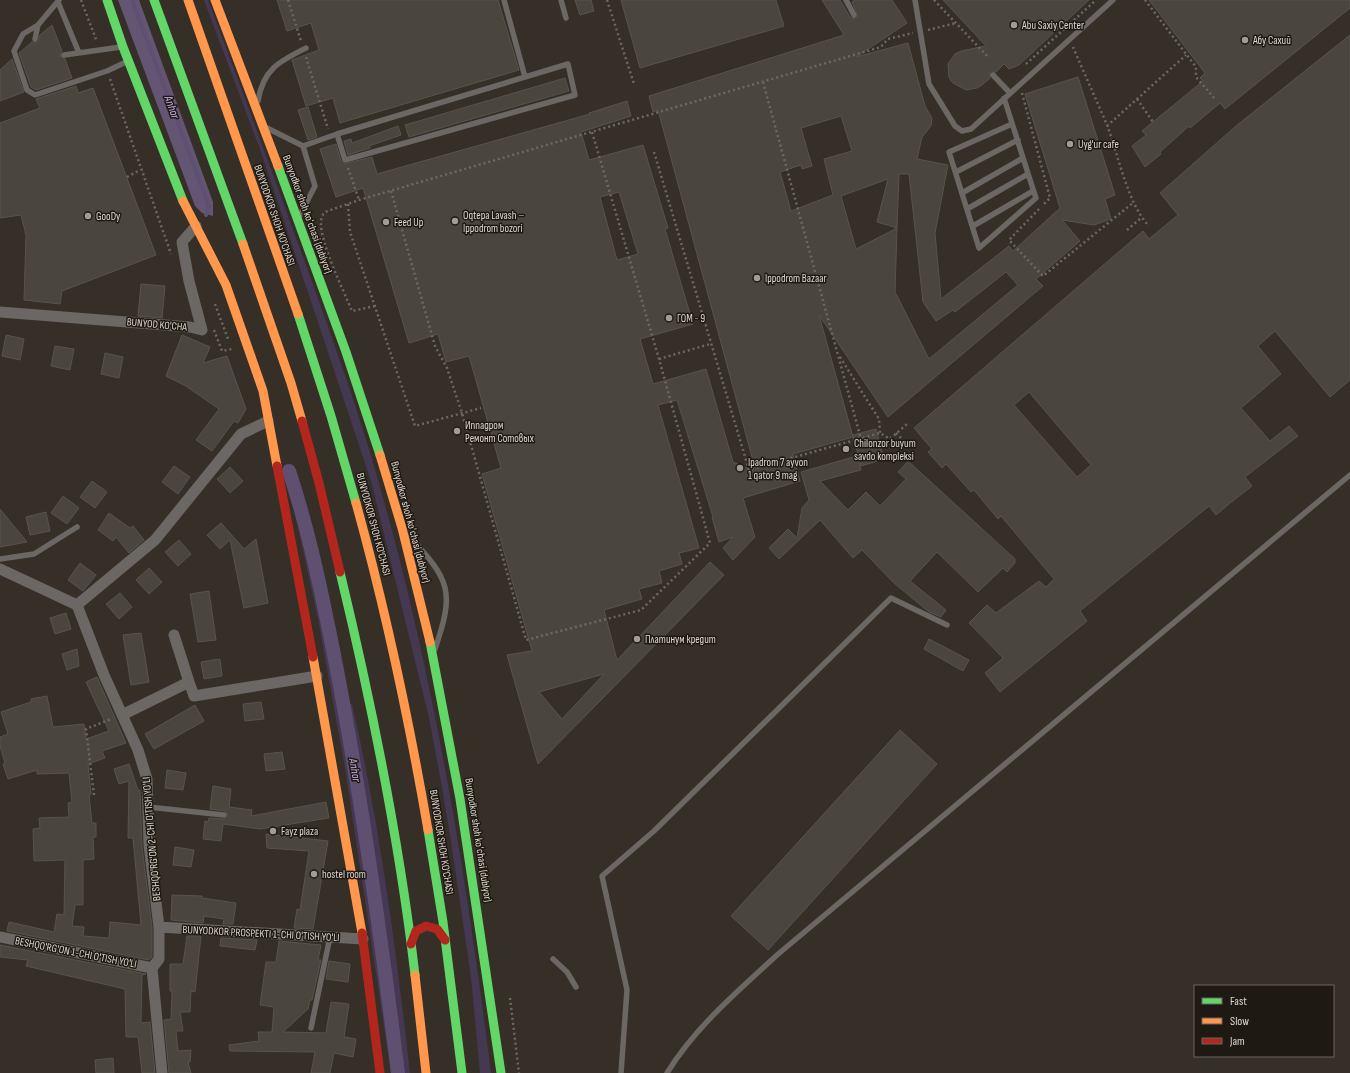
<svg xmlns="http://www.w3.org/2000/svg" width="1350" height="1073" font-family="'Sofia Sans Condensed',sans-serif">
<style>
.green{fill:#443852}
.forest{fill:#645574}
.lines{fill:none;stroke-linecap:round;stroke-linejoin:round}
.stream{stroke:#5f5071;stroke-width:4}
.canal{stroke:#5f5071;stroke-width:14}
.building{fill:#4a453e;stroke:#58534d;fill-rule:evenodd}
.path{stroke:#6b6965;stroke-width:2.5;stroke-dasharray:2 3;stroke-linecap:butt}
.lane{stroke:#6a6764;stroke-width:5.5}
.street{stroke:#6a6764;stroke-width:11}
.fast{stroke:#63d668;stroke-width:9}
.slow{stroke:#ff974d;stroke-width:9}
.jam{stroke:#b3261e;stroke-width:9}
.poi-dot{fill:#a39c94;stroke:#1e1913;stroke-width:1.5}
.labels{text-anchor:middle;stroke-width:3;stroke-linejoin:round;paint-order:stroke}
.poi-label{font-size:11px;fill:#ded7ce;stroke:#1e1913;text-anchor:start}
.street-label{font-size:11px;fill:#ded7ce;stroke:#1e1913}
.water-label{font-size:12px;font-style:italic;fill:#ccb2f0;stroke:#1e1913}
</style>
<rect width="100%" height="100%" fill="#352f28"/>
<!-- green -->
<path class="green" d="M204 0H208C242 89 274 178 307 268 332 338 358 408 378 480 434 674 466 873 491 1073H480L471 977 450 835 440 776 429 718 371 481 261 152Z
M292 488 309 546 341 701 352 704C380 825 396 949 410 1073H391L346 774 318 619 290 491Z"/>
<!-- forest -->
<path class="forest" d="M118 0H139L213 202V216L202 213 195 206Z"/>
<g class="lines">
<!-- stream -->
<path class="stream" d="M132 0 209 206 206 215"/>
<!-- canal -->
<path class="canal" d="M289 471C310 534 323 599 336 665 362 800 381 936 398 1073"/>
</g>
<!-- building -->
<path class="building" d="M277 0H498L519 70 340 123 333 98 306 106 292 60 319 50 311 23 287 31Z
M575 0H591L594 11 580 15Z
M621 0H776L784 26 640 68Z
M822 0H840L850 17 854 19 858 16 852 2 855 0H892L907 23 856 57 908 43 925 106 932 118 931 126 922 137 917 159 948 165 935 233 941 299 1009 246 1013 251 1060 208 1025 94 1078 77 1115 195 1105 199 1111 219 1094 225 1062 220 1080 241 1036 279 1043 286 888 417 819 315 853 437 793 454 800 481 743 498 755 537 733 560 723 548 733 537 719 542 712 517H713L677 400 658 405 699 548 679 553 682 564 659 571 662 583 639 589 642 599 604 610 617 660 710 562 724 575 538 764 507 655 532 651 482 474 501 468 469 356 446 362 438 334 409 343 363 188 336 197 320 149 336 144 341 161 344 164 372 157 377 174 590 114 589 113 627 101 631 116 581 132 589 160 643 145 668 228 665 229 693 324 640 339 653 384 706 369 733 462 756 472 658 110 653 112 649 96 844 35ZM841 116 852 151 824 159 833 195 791 211 780 172 801 165 802 169 812 166 801 128ZM899 174H909L923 302 936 321 953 310 955 312 1006 272 1018 285 929 359 895 292 897 228 856 249 841 196 888 179 877 222 897 228ZM619 192 638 254 617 260 600 197ZM604 674 562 719 539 692Z
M943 0H1089L1019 65 1009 69 1004 64 996 72H990V78L982 85 977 88 966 90 953 83 949 78 948 64 955 54 961 51 986 46Z
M1149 0H1350V8L1225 109 1220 103 1190 128 1189 126 1160 152 1161 154 1145 167 1132 146 1146 135 1142 131 1203 81 1200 78 1205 73Z
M52 25 62 51 60 56 65 59 72 78 36 90 31 87 19 53 32 42H38L40 35Z
M1350 35V380L1330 397 1275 331 1258 346 1281 374 1241 408 1270 441 1289 426 1298 436 1245 477 1252 486 1229 504 1216 515 1209 506 1080 611 1087 621 1000 692 985 673 1003 658 969 623 987 605 996 613 1039 581 1046 587 1054 579 1001 516 998 519 974 490 971 492 946 464 942 468 928 452 932 449 914 428 1143 231 1149 239 1178 215 1160 193 1236 126ZM1029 392 1091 465 1077 477 1014 405Z
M12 59 24 92 0 101V70Z
M565 78 569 91 409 137 405 125Z
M76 86 78 93 93 88 156 255 62 291 60 304 24 300 26 235 21 215 0 218V123L40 108 36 99Z
M308 107 317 137 308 140 298 110Z
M398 126 401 135 369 146 370 148 348 155 344 141 351 139 352 143Z
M141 284 165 286 162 318 138 316Z
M6 335 24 339 20 360 2 356Z
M182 335 210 347 203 363 227 356 246 409 238 423 234 421 212 451 196 440 219 409 186 386 166 376Z
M55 346 74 349 70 370 51 366Z
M105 353 123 357 119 378 101 374Z
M876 429 884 459 861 466 853 435Z
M857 456 861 470 820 481 848 510 866 492 880 506 906 479 898 472 908 461 1015 559V563L1007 572 1003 568 978 592 937 552 910 581 946 610 941 617 929 612 894 583 862 550 853 558 820 520 779 559 769 548 788 529 797 538 802 508 809 500 801 472Z
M174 466 190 477 178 494 162 482Z
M230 467 243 481 230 493 217 479Z
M92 481 107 492 95 508 80 497Z
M63 496 79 508 67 524 51 513Z
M0 509 27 542 0 547Z
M46 512 50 531 30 535 26 517Z
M109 513 130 528 133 526 144 540 129 553 116 537 113 541 98 530Z
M221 523 244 549 256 539 268 603 244 608 230 540 220 549 207 535Z
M179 540 191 554 178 566 165 552Z
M80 563 96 575 83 591 68 580Z
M149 568 162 582 149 594 136 580Z
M209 591 216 640 198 642 190 594Z
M120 593 132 607 119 619 106 604Z
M66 613 71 629 55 634 50 618Z
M141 633 149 682 131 685 123 635Z
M929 639 969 660 963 671 924 649Z
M77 649 79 666 67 670 62 654Z
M220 659 222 676 204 679 201 662Z
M97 677 126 743 102 751 105 758 88 764 91 794 89 795 92 823H96V837H93L94 859 83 860V905H75L72 926 84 927 83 936 109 938 110 922 141 925 133 838H128L129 781 119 784 114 769 129 764 138 790H140L142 846 152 927V957L149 960 7 931 9 922 54 932 57 914 64 915 65 860 34 861 33 829 40 828 39 818 69 817 68 803 72 802 69 773 37 774V770L8 779 3 764 5 763 0 746V737L8 734 1 712 31 702V699L47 696 53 727 84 724 86 739 109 731 86 682Z
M261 702 264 719 245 721 243 704Z
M195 705 204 721 154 749 145 734Z
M900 730 937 764 768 950 731 916Z
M282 752 285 769 266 771 264 754Z
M167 770 186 773 183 790 165 788Z
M213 786 231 789 229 807 252 810 251 816 326 802 329 818 260 829 223 824 221 841 203 839 205 821 208 822 209 818 224 819 228 816 225 811 210 809Z
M266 834 328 841 313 929 294 928 297 909 300 910 309 851 267 848Z
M175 847 194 850 191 867 173 865Z
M172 895 202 896V898L236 903 233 924H223L224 919 204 916 203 923 171 920Z
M187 936H201L195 992 191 991 190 1012H180L183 1031H176L178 1051 191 1050 190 1062H188L191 1073H169L164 1020 171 1019 172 991H170V964H183Z
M221 938 257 940 255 950 220 946Z
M279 941 321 945 318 960H321L312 1000H310L308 1009 283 1032 326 1033 331 1002 349 1004 344 1037 356 1039 353 1057 334 1053 330 1073H311L315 1052 230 1051 229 1045 259 1041 258 1032H272L274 1007 260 1005 266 962H276Z
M0 945 146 974 142 975 141 1023 150 1022 155 1073H142L138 1037H126L125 989 26 966 28 960 0 957Z
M329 961 350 964 348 982 326 979Z
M113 1058 114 1073H96L95 1060Z"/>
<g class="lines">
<!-- path -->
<path class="path" d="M81 0 97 42
M288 0 301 41
M607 0 634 84
M934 0 989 58
M1145 0 1196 67V77L1214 98
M928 30 956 23
M1073 47C1084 73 1096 99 1107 125 1118 154 1128 205 1149 226
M306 57 328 129
M1026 64 1096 0
M110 79 171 254
M763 82 861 439
M1022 93 1050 198 1044 204
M1137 99 1153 122
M1107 126 1186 55
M654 152 749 470 880 433 890 439 907 424
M348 168 359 200
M127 177 140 170
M391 191 435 346 447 368 462 413 526 640 641 610 710 543 659 359 592 132
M348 204 350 232 415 426 481 408
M1039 209 1009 240 1043 276 1134 202
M1127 230 1141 218
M215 304 228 339
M375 306 352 311C344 292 320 242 321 223 321 219 322 215 325 212L359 200 881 47 888 39 913 33
M214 330 222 351 232 349
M840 357 879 419 880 433
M659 359 710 344
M896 433 907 444
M94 795 86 729 111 719
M510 998 519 1073"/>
<!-- lane -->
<path class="lane" d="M504 0 525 77
M561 0 566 18
M846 0 854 15
M915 0 929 84 955 126 962 131 971 129 1113 0
M58 2 79 53
M38 25 23 34 14 51 27 90 35 95 107 71 126 62
M35 39 38 25 59 0
M64 55 121 47
M993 75 1010 93
M1004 98C1015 132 1025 165 1036 198L979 248 949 152 1012 124
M258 101C263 69 280 61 306 48
M267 128 303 146 337 134 568 64 575 95 345 160 337 134
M956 172 1018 140
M962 193 1023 158
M967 209 1028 174
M299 217 315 186 303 146
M973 226 1033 191
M409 536C450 580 455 591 435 649
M0 559 34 554 77 527
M148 807 224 815
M553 959 567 972 576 987
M311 1028 330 937
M621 1073 627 990 602 876 654 831 891 598 947 625
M667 1073C695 1027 738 991 777 955L1350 475"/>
<!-- street -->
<path class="street" d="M0 312 190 327 202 330 189 281 182 242 196 226
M0 569 77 605 104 675 138 750 147 779 149 845 159 927V959L152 968 162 1073
M77 605 155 540 241 434 268 421
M174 635 189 682
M122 715 189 682 194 696 317 676
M159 927 363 939
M0 937 152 968"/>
<!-- fast -->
<path class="fast" d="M107 0 123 47 183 201
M154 0 243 244
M278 166 346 352 380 455
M298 314 331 416 356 503
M340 572C372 705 399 838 415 975
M430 642 460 799 501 1073
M428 830 443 922 462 1073"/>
<!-- slow -->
<path class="slow" d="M188 0 298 314
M215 0 278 166
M183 201 226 285 263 391 277 466
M243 244 291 383 302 421
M380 455 402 528 430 642
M356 503C386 611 409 720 428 830
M313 657 362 933
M415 975 426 1073"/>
<!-- jam -->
<path class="jam" d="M302 421 319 483 340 572
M277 466 313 657
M362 933 380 1073
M411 944 416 931 426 926 437 929 445 940"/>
</g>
<!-- markers -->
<g class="poi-dot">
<circle cx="1014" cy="25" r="4"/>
<circle cx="1245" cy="40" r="4"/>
<circle cx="1070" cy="144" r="4"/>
<circle cx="88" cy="216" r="4"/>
<circle cx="455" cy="221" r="4"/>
<circle cx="386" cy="222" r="4"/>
<circle cx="757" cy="278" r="4"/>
<circle cx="669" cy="318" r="4"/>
<circle cx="457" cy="431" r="4"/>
<circle cx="846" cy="449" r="4"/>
<circle cx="740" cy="468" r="4"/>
<circle cx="637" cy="639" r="4"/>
<circle cx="273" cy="831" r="4"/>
<circle cx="314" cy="874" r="4"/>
</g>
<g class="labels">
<!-- poi labels -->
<g class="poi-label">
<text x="1022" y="29">Abu Saxiy Center</text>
<text x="1253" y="44">Абу Сахий</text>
<text x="1078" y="148">Uyg'ur cafe</text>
<text x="463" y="219">Oqtepa Lavash –<tspan x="463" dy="13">Ippodrom bozori</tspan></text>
<text x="96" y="220">GooDy</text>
<text x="394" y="226">Feed Up</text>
<text x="765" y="282">Ippodrom Bazaar</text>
<text x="677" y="322">ГОМ - 9</text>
<text x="465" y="429">Иппадром<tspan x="465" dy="13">Ремонт Сотовых</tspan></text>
<text x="854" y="447">Chilonzor buyum<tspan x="854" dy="13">savdo kompleksi</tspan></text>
<text x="748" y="466">Ipadrom 7 ayvon<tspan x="748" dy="13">1 qator 9 mag</tspan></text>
<text x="645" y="643">Платинум кредит</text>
<text x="281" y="835">Fayz plaza</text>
<text x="322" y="878">hostel room</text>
</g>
<!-- street labels -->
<g class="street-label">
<text transform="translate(308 214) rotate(70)" y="4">Bunyodkor shoh koʻchasi (dublyor)</text>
<text transform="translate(275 215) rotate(71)" y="4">BUNYODKOR SHOH KO'CHASI</text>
<text transform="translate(157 324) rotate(5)" y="4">BUNYOD KO'CHA</text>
<text transform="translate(411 522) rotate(75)" y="4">Bunyodkor shoh koʻchasi (dublyor)</text>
<text transform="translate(374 524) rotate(75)" y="4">BUNYODKOR SHOH KO'CHASI</text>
<text transform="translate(151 839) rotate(-95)" y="4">BESHQO'RG'ON 2-CHI O'TISH YO'LI</text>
<text transform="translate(479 840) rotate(81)" y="4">Bunyodkor shoh koʻchasi (dublyor)</text>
<text transform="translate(442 842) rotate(81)" y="4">BUNYODKOR SHOH KO'CHASI</text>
<text transform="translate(261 933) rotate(3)" y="4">BUNYODKOR PROSPEKTI 1-CHI O'TISH YO'LI</text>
<text transform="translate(76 952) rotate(11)" y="4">BESHQO'RG'ON 1-CHI O'TISH YO'LI</text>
</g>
<!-- water labels -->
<g class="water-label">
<text transform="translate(172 107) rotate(70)" y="4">Anhor</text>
<text transform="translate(355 770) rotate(80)" y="4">Anhor</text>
</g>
</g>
<!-- legend -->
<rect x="1194" y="985" width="140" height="72" fill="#1e1913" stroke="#6b655e"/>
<rect x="1202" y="998" width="20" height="6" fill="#63d668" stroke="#6b655e"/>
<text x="1230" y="1005" font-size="12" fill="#ded7ce">Fast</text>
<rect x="1202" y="1018" width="20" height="6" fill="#ff974d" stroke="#6b655e"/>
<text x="1230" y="1025" font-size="12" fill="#ded7ce">Slow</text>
<rect x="1202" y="1038" width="20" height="6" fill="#b3261e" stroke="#6b655e"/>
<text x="1230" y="1045" font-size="12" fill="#ded7ce">Jam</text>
</svg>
